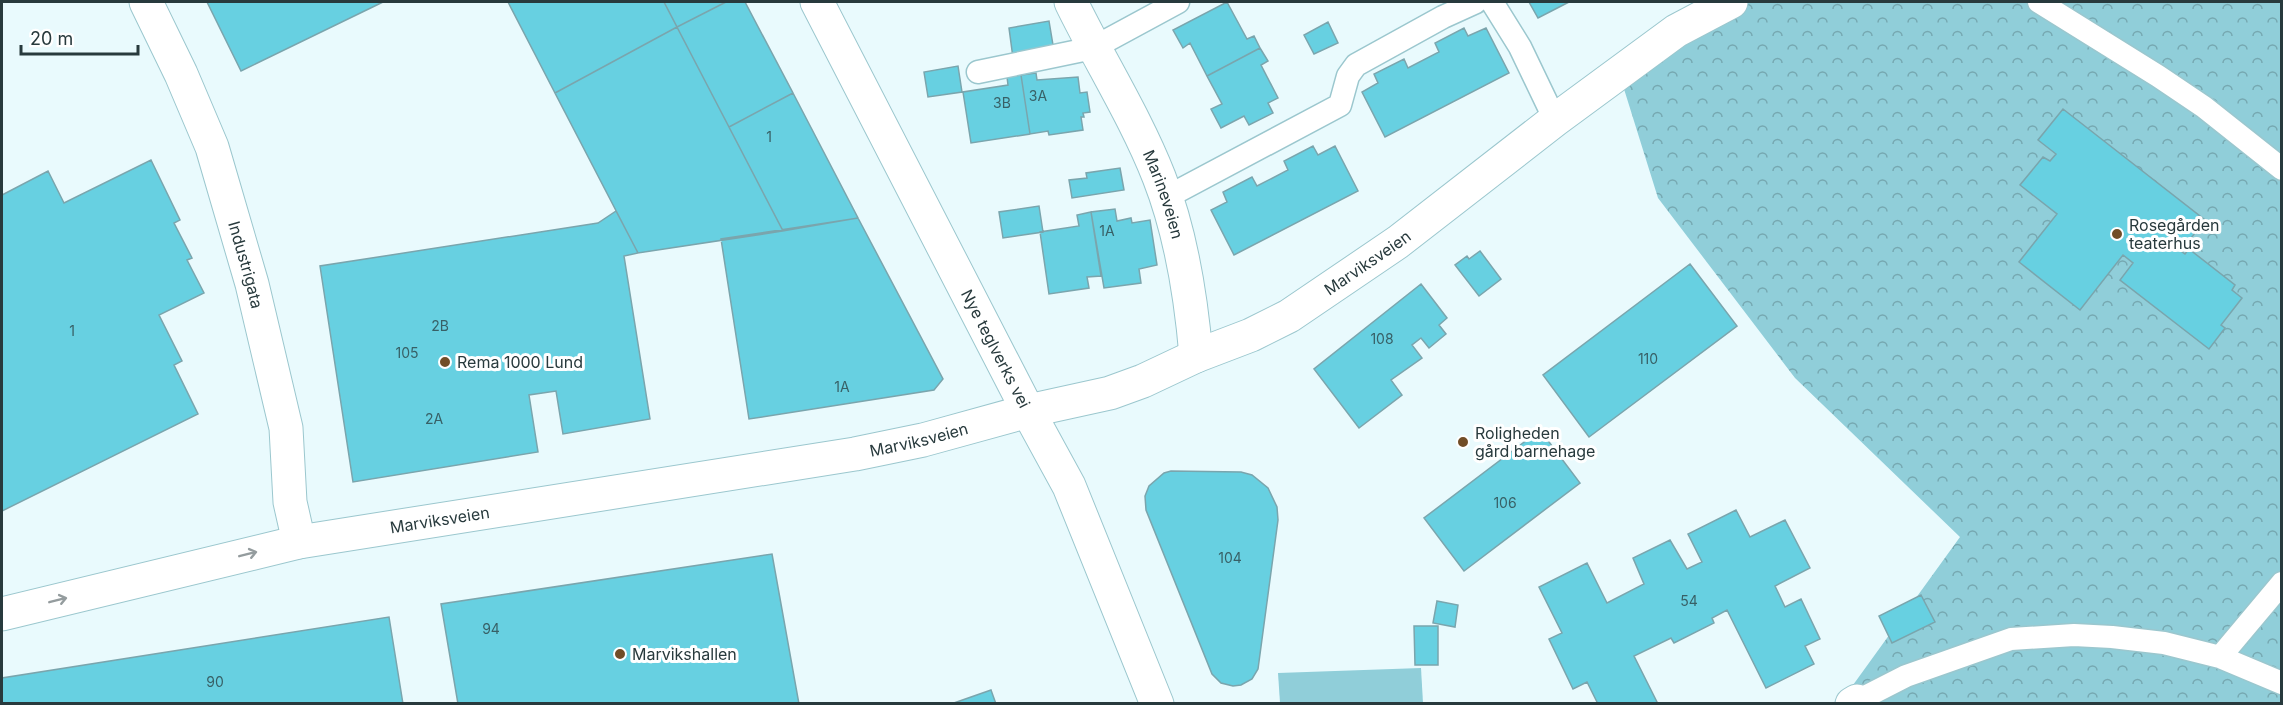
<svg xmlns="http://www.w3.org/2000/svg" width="2283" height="705" font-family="Inter,sans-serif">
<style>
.forest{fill:url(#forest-crowns)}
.pitch{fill:#90ced9}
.building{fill:#67d0e1;stroke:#7aa5ad;stroke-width:1.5}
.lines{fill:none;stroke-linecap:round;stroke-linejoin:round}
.service-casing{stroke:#9bc7ce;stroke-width:25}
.minor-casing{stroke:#9bc7ce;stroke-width:35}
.tertiary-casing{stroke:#9bc7ce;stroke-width:35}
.service{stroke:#fff;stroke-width:22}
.minor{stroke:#fff;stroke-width:33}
.tertiary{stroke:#fff;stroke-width:33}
.oneway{stroke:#949c9e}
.poi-dot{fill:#714d27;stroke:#fff;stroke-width:2}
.labels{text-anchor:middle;stroke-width:6;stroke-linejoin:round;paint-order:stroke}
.number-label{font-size:14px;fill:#386066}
.street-label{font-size:16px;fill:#283a3d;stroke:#fff}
.poi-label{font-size:16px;fill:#283a3d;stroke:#fff;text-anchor:start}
</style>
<defs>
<pattern id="forest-crowns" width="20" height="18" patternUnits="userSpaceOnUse" patternTransform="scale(1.5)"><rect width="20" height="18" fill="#90ced9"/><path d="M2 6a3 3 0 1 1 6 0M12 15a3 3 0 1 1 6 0" fill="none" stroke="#76a8b1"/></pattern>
</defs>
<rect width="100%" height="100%" fill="#e9fafd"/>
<!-- forest -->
<path class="forest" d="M1726 2H2281V703H1840L1960 537 1795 378 1658 198 1624 89Z"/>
<!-- pitch -->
<path class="pitch" d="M1421 668 1423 703H1280L1278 673Z"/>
<!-- building -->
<path class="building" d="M207 2H383L241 71Z
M508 2H664L677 27 555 93Z
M664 2H726L677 27Z
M726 2H745L793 93 729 127 677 27Z
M1227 2 1247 39 1254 36 1260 48 1207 76 1190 43 1183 48 1173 30Z
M1529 2H1569L1538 18Z
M1049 21 1054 51 1013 58 1009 28Z
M1328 22 1338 43 1314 54 1304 35Z
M677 27 729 127 783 231 638 253 555 93Z
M1464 28 1468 36 1486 28 1509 73 1385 137 1362 92 1378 83 1374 74 1404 59 1408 68 1439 52 1435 43Z
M1260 48 1268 61 1261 65 1278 98 1268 103 1273 113 1249 125 1244 116 1221 128 1211 109 1222 104 1207 76Z
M958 66 962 92 928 97 924 72Z
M1036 73 1037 80 1078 77 1080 93 1087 92 1090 112 1083 113 1084 117H1081L1083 130 1049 135 1048 131 1030 134 1021 75Z
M1021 75 1030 134 971 143 963 92 1008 85 1007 77Z
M793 93 858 218 783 231 729 127Z
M2063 109 2205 220 2181 251 2185 254 2189 249 2235 285 2232 290 2242 298 2221 325 2225 328 2209 349 2120 280 2133 263 2123 255 2080 310 2019 262 2057 214 2020 185 2043 157 2050 161 2056 154 2038 140Z
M1313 146 1318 155 1335 146 1358 191 1234 255 1211 210 1227 202 1223 192 1252 177 1257 186 1288 170 1284 161Z
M151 160 180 220 174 223 192 258 187 260 204 293 159 315 182 361 174 365 198 414 2 511V195L48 171 64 203Z
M1120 168 1124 190 1072 198 1069 180 1087 178 1086 173Z
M1039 206 1043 232 1003 238 999 212Z
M1115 209 1117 221 1131 218 1132 223 1150 220 1157 265 1139 269 1141 283 1104 288 1091 212Z
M616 211 638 253 624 256 650 419 563 434 556 391 529 395 538 452 353 482 320 266 598 223Z
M1091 212 1101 276 1087 277 1089 288 1049 294 1040 232 1079 226 1077 215Z
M858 218 943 379 934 390 749 419 721 239Z
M1480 251 1501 279 1479 296 1455 265 1467 256 1469 259Z
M1690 264 1737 326 1589 437 1543 375Z
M1421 284 1447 318 1439 325 1446 334 1429 348 1421 338 1412 345 1422 358 1391 380 1402 395 1359 428 1314 369Z
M1540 430 1580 483 1464 571 1424 518Z
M1171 471 1241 472 1252 475 1268 488 1277 507 1278 520 1258 669 1252 679 1241 685 1233 686 1221 683 1212 674 1146 510 1145 496 1149 486 1164 473Z
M1736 510 1750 537 1785 520 1810 568 1775 586 1785 607 1801 599 1820 639 1805 646 1814 664 1766 688 1727 610 1712 618 1714 623 1674 643 1671 638 1634 656 1658 704H1598L1587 682 1573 689 1549 639 1562 633 1539 587 1587 563 1607 603 1644 584 1633 558 1670 540 1687 569 1702 562 1688 534Z
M772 554 799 704H458L441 604Z
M1921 595 1935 622 1892 643 1879 616Z
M1437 601 1458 605 1455 627 1433 623Z
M389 617 403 704H2V678Z
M1414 626H1438V665H1415Z
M991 690 996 704H951Z"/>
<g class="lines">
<defs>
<path id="service" d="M1492 2 1520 47 1555 120
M2039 2 2158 76 2204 107 2282 169
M978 72 1093 48 1178 2
M1167 197 1340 105 1348 76 1356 65 1443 17 1476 2
M2220 657 2282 583
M1858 704 1857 701 1906 676 2011 639 2074 635 2112 637 2164 643 2220 657 2282 683"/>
<g id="minor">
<path id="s1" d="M146 2 181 74 212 147 252 284 286 428 290 502 299 542"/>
<path id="s2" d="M817 2 1028 411 1110 393 1143 381 1196 356 1251 335 1289 316 1398 242 1555 120 1676 31 1731 2"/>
<path id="s3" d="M1071 2C1099 60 1135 116 1159 177 1181 233 1191 296 1196 356"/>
<path d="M1852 704 1857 701"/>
</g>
<g id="tertiary">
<path id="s4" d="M2 614 299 542 855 454 923 440 1028 411 1069 486 1157 704"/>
</g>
</defs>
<!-- service casing -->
<use href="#service" class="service-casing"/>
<!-- minor casing -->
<use href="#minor" class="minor-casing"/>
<!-- tertiary casing -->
<use href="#tertiary" class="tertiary-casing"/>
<!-- service -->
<use href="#service" class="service"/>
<!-- minor -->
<use href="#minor" class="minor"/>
<!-- tertiary -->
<use href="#tertiary" class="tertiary"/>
</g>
<!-- one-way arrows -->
<defs><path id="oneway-shaft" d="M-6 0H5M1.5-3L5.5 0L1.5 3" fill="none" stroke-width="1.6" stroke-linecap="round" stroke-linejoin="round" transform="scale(1.5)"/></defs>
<g class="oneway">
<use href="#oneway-shaft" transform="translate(248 554) rotate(-14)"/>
<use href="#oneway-shaft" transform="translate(58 600) rotate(-14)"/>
</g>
<!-- markers -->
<g class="poi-dot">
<circle cx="2117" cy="234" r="6"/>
<circle cx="445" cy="362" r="6"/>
<circle cx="1463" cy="442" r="6"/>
<circle cx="620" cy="654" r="6"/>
</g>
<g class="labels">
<!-- number labels -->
<g class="number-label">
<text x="1038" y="101">3A</text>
<text x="1002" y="108">3B</text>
<text x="769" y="142">1</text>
<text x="1107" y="236">1A</text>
<text x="440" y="331">2B</text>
<text x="72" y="336">1</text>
<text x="1382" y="344">108</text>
<text x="407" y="358">105</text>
<text x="1648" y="364">110</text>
<text x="842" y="392">1A</text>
<text x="434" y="424">2A</text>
<text x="1505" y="508">106</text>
<text x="1230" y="563">104</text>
<text x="1689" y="606">54</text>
<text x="491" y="634">94</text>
<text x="215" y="687">90</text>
</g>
<!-- street labels -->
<g class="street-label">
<text dy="6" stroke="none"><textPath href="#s3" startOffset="214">Marineveien</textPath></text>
<text dy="6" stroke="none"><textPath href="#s2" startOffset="834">Marviksveien</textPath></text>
<text dy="6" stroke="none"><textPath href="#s1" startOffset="282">Industrigata</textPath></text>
<text dy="6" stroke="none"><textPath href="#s2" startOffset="390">Nye teglverks vei</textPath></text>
<text dy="6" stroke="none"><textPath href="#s4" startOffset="934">Marviksveien</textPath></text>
<text dy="6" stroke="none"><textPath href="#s4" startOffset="448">Marviksveien</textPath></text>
</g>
<!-- poi labels -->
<g class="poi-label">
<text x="2129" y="231">Rosegården<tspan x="2129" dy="18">teaterhus</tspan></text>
<text x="457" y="368">Rema 1000 Lund</text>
<text x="1475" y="439">Roligheden<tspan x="1475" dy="18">gård barnehage</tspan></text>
<text x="632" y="660">Marvikshallen</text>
</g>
</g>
<!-- border -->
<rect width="2283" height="705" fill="none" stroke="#283a3d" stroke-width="6"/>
<!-- scale -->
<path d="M21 45v9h117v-9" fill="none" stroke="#283a3d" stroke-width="3"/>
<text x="30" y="45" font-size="18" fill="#283a3d" stroke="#ffffff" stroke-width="4.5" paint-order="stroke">20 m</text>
</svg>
